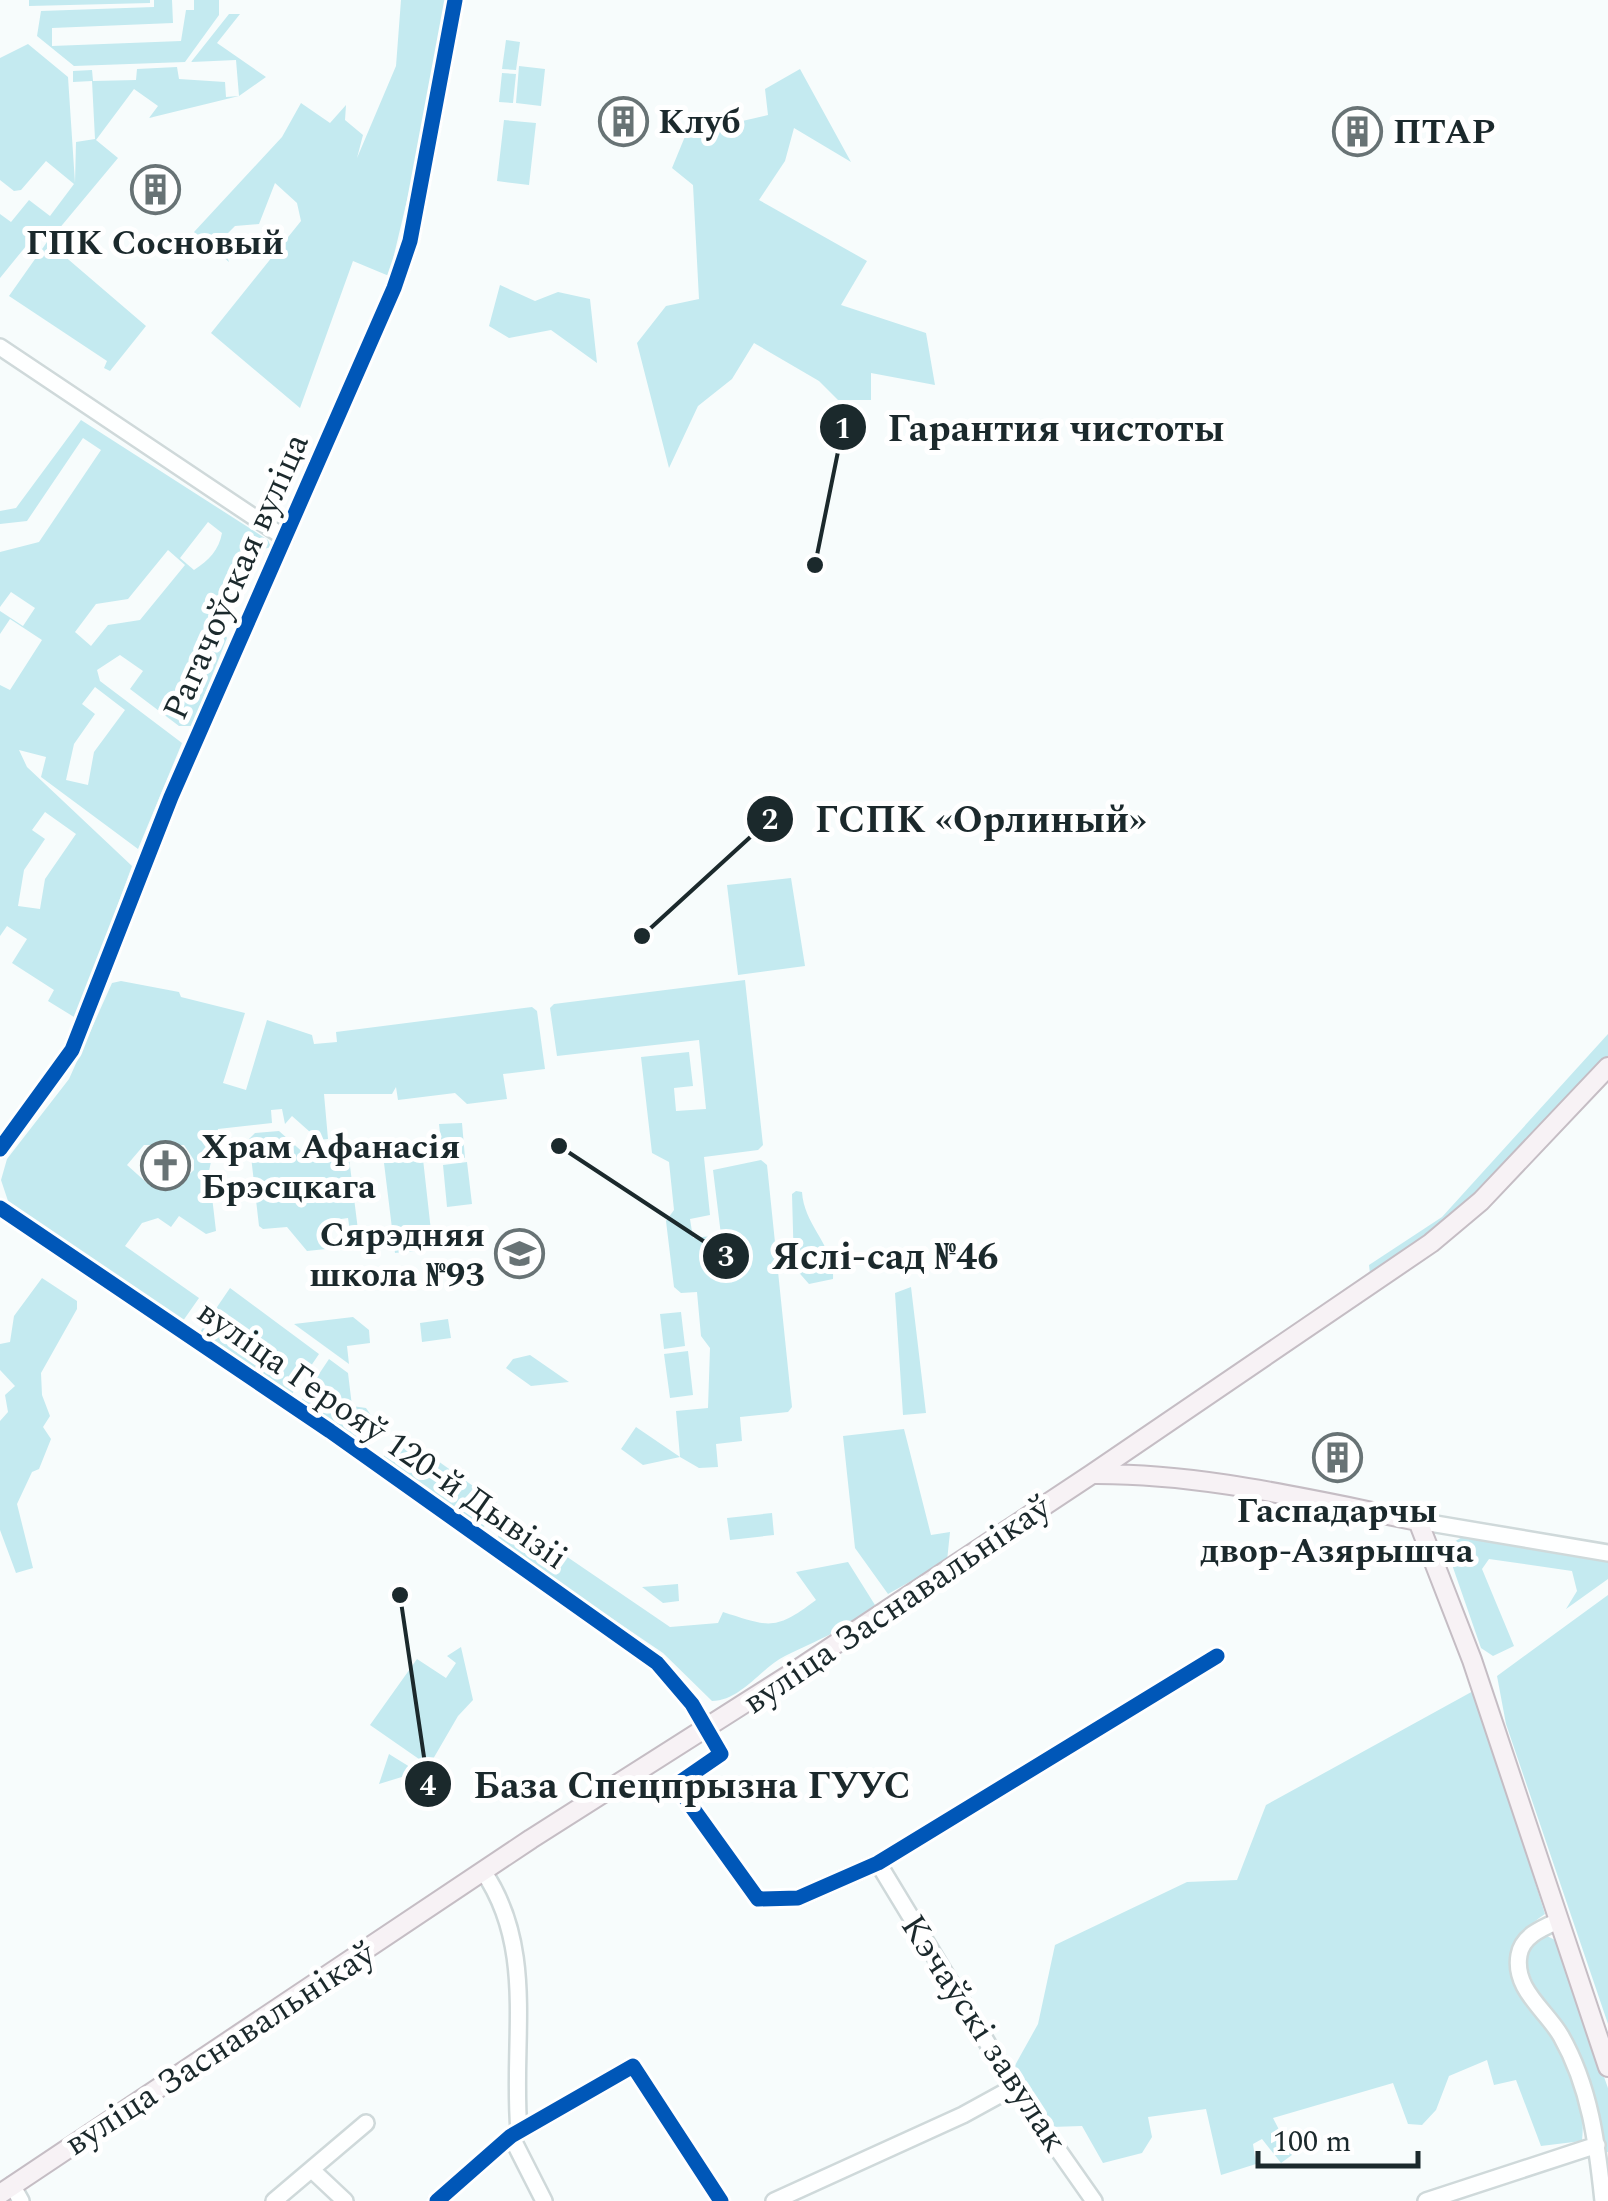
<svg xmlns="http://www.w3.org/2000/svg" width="1608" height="2201" font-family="Spectral,serif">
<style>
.green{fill:#c4eaf0;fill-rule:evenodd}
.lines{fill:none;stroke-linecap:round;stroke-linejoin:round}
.minor-casing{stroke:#cfd9da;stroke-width:20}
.major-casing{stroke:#c5bdc4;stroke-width:22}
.minor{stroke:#feffff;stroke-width:15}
.major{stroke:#f7f2f5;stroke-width:18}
.cycleway-casing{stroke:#fff;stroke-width:21}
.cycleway{stroke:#0057b8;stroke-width:15}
.labels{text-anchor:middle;stroke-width:10;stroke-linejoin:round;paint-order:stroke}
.poi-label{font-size:35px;font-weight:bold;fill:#1b292c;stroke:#fff;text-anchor:start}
.street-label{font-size:35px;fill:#1b292c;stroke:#fff}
.leader{fill:none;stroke:#1b292c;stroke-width:4}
.callout-dot{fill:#1b292c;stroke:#fff;stroke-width:4}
.mark-label{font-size:30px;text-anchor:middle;font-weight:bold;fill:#fff}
.callout-label{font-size:38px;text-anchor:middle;font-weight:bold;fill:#1b292c;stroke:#fff;stroke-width:10;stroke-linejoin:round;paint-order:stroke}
</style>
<rect width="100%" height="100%" fill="#f7fcfc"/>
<!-- green -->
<path class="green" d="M29 0H150V3L29 6Z
M154 0H172L173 23 52 28V46L181 41 186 10H194V0H219V15L185 62 74 66 37 36 41 11 154 7Z
M401 0H447L422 137 389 276 353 261 300 408 211 333 301 221 297 203 275 183 259 224 235 226 221 240 229 262 194 232 282 137 301 103 330 123 346 105 345 120 363 135 357 158 396 66Z
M229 14H240L217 43 266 77 239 96 149 118 158 106 134 89 96 140 118 158 48 242 146 326 110 371 104 368 107 361 9 296 47 242 35 235 0 278V214L11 222 29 200 50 216 74 184 46 161 21 190 14 191 0 180V58L28 44 68 77 75 183 76 142 95 139 92 81 73 82V71L92 70 93 81 136 80 137 69 177 67 179 79 225 82 226 97 239 96 236 60 191 62Z
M506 40 520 42 516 70 502 69Z
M519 66 545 69 541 106 516 103Z
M800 69 851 162 794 128 785 161 759 200 867 261 841 305 926 333 935 385 871 373V400H838L819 381 754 343 732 379 698 406 669 468 637 343 666 306 699 299 693 185 672 168 686 134 768 115 765 89Z
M502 73 516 74 513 103 499 102Z
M504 120 536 123 529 185 497 181Z
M500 285 535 301 558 292 590 299 597 363 551 330 509 338 489 326Z
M81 420 268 540 271 547 257 551 222 630 227 638 192 726H179L130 689 143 671 120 655 97 670 100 681 182 743 138 849 41 777 46 757 19 750 27 767 132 866 88 986 91 988 78 1017H74L48 1001 54 990 12 963 27 939 7 926 0 936V685L10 690 42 640 10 619 0 634V611L23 626 35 608 11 592 0 607V552L39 542 101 450 83 438 27 521 0 524V511L16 508ZM208 522 222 533C219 550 209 560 194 570L180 558ZM168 550 185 565 140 620 108 625 91 646 75 632 96 604 128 599ZM95 687 125 710 94 752 88 785 66 780 74 744 95 714 82 704ZM45 812 76 834 45 879 40 909 18 906 24 870 45 839 32 830Z
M791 878 805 966 738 975 727 885Z
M745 980 763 1145 758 1150 704 1157 710 1215 690 1219 693 1238 721 1235 713 1170 761 1160 767 1165 792 1407 788 1412 740 1417 742 1441 716 1444 718 1467 699 1468 680 1457 643 1465 621 1449 636 1427 680 1457 676 1411 708 1408 710 1348 701 1336 697 1292 681 1293 674 1287 666 1221 674 1210 669 1162 652 1153 641 1057 689 1052 693 1086 674 1088 676 1111 706 1109 699 1040 557 1056 550 1008 554 1004Z
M121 981 179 992 181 997 245 1013 223 1083 246 1090 267 1020 312 1035 314 1044 337 1042 336 1032 532 1007 537 1011 545 1069 503 1074 507 1099 467 1104 455 1093 398 1100 396 1087 392 1094H324L328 1139 319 1140 292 1116 285 1124 282 1109 271 1110 272 1123 218 1129 209 1171 216 1231 206 1234 179 1216 171 1227 158 1218 142 1223 125 1246 199 1298 178 1328 9 1204 1 1180 7 1159 69 1079 112 983ZM144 1145H184L194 1160V1170L180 1183H147L127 1165Z
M1608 1034V1067L1546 1135 1371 1282 1369 1265 1442 1217Z
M462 1123 465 1158 443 1160 439 1124Z
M279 1131 306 1155 348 1150 359 1238 352 1246 348 1218 327 1221 326 1249 307 1251 287 1227 263 1229 259 1226 249 1139 255 1133Z
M423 1159 433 1249 395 1253 384 1163Z
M467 1162 472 1204 447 1207 443 1165Z
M796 1191 802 1192C804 1226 835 1246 833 1279L809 1284 794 1267 792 1194Z
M42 1278 77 1301V1309L41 1373 42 1395 50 1416 43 1427 51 1439 39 1469 32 1472 17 1504 33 1568 16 1573 0 1530V1421L8 1412 5 1395 15 1386 0 1370V1344L10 1342 14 1316Z
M911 1287 926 1413 903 1415 895 1293Z
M230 1288 319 1354 290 1397 198 1335Z
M681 1312 685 1346 664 1349 660 1314Z
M353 1317 369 1330 370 1343 347 1346 349 1364 294 1324Z
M448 1319 451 1338 422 1342 420 1323Z
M688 1351 693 1395 670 1398 664 1354Z
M530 1355 569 1382 531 1386 506 1368 513 1359Z
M329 1359 348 1373 352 1406 366 1408 379 1427 369 1447 299 1404Z
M904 1429 931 1535 950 1532 947 1561 888 1594 855 1548 843 1436Z
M395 1439H407L497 1503C498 1515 490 1526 478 1529L383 1464V1457Z
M772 1513 774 1535 730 1540 727 1518Z
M513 1520 670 1627 718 1623 723 1612C770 1627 775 1631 816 1600L796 1572 848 1562 875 1605C850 1628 815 1641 785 1656 762 1667 741 1701 712 1701L663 1653 499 1542 498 1535 507 1521Z
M1464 1536 1608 1559V1579L1566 1609 1577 1591 1572 1571 1489 1559 1482 1569 1514 1646 1493 1656 1481 1648 1449 1556 1452 1543Z
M678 1584 679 1601 663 1603 642 1587Z
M1608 1595V2024L1506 1724 1497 1676Z
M461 1647 473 1700 458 1716 429 1766 370 1725 417 1659 446 1678 456 1663 447 1656Z
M1475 1690 1545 1914C1507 1939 1500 1972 1529 2010 1537 2020 1549 2028 1555 2039 1573 2071 1586 2104 1582 2141L1541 2146 1516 2080 1494 2085 1487 2060 1449 2076 1436 2110 1422 2125 1408 2124 1393 2083 1273 2118 1292 2155 1281 2163 1262 2139 1253 2144 1256 2164 1221 2175 1206 2109 1148 2117 1152 2137 1142 2153 1103 2163 1082 2126 1051 2127 1013 2069 1038 2024 1055 1945 1187 1882 1237 1880 1266 1805Z
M389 1754 418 1772 379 1784Z
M1547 1936 1555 1940 1608 2088V2152L1602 2153C1598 2125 1596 2093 1585 2067 1574 2043 1489 1948 1547 1936Z"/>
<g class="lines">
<defs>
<path id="minor" d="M0 347 285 538
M0 1149 72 1050 171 797 394 288 410 241 455 0
M0 1208 330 1431 657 1663 692 1704 721 1754 676 1785 758 1899 798 1898 878 1863 1217 1656
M1418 1521 1608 1553
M878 1863 1014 2087 1094 2201
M483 1871C537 1950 511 2041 519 2131
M1558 1921C1542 1928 1522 1936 1519 1955 1513 1989 1546 2010 1561 2036 1590 2087 1597 2143 1603 2201
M511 2136 544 2201
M312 2170 345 2201
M12 2185 21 2201
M274 2201 366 2123
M437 2201 511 2136 633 2066 721 2201
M774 2201 963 2115 1014 2087
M1426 2201 1597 2145"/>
<path id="major" d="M1092 1474C1203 1473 1310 1500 1418 1521L1472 1660 1608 2067
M0 2194 531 1839 792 1673 1092 1474 1431 1243 1481 1201 1608 1067"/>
</defs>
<!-- minor casing -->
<use href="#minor" class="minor-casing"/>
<!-- major casing -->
<use href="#major" class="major-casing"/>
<!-- minor -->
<use href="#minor" class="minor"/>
<!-- major -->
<use href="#major" class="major"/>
<defs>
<path id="cycleway" d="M0 1149 72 1050 171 797 394 288 410 241 455 0
M0 1208 330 1431 657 1663 692 1704 721 1754 676 1785 758 1899 798 1898 878 1863 1217 1656
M437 2201 511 2136 633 2066 721 2201"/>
</defs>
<!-- cycleway casing -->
<use href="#cycleway" class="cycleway-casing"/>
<!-- cycleway -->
<use href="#cycleway" class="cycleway"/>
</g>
<!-- icons -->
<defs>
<symbol id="building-ring" viewBox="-11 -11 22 22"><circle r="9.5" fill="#fff" stroke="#687375" stroke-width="1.5"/><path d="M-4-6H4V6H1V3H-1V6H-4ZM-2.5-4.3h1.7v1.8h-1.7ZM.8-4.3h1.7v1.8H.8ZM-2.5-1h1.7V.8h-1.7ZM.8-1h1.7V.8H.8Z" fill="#687375"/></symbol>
<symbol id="church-ring" viewBox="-11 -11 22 22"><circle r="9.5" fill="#fff" stroke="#687375" stroke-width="1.5"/><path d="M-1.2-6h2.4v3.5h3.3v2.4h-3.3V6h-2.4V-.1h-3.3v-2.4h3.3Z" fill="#687375"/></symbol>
<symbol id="school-ring" viewBox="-11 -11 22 22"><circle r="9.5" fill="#fff" stroke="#687375" stroke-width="1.5"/><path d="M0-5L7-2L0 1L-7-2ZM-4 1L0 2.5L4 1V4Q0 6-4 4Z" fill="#687375"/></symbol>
</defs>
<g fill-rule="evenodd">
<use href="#building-ring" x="596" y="94" width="55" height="55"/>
<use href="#building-ring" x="1330" y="104" width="55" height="55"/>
<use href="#building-ring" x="128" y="162" width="55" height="55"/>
<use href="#church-ring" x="138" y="1138" width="55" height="55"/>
<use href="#school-ring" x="492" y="1226" width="55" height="55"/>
<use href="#building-ring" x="1310" y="1430" width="55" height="55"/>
</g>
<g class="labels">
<!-- poi labels -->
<g class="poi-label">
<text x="658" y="133">Клуб</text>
<text x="1393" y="143">ПТАР</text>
<text x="155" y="254" text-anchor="middle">ГПК Сосновый</text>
<text x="201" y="1158">Храм Афанасія<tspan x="201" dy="40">Брэсцкага</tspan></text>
<text x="485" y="1246" text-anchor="end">Сярэдняя<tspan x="485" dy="40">школа №93</tspan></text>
<text x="1337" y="1522" text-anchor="middle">Гаспадарчы<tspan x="1337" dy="40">двор-Азярышча</tspan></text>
</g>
<!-- street labels -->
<g class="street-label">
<text transform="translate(235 576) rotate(-66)" y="12">Рагачоўская вуліца</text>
<text transform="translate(383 1434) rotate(35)" y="12">вуліца Герояў 120-й Дывізіі</text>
<text transform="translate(896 1604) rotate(-34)" y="12">вуліца Заснавальнікаў</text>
<text transform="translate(985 2033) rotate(57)" y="12">Кэчаўскі завулак</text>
<text transform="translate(219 2048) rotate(-33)" y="12">вуліца Заснавальнікаў</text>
</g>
</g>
<!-- callouts -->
<path class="leader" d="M815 565L843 427M642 936L770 819M559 1146L726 1256M400 1595L428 1784"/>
<g class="callout-dot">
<circle cx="815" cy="565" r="10"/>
<circle cx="642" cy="936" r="10"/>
<circle cx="559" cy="1146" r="10"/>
<circle cx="400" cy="1595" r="10"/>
<circle cx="843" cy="427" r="25"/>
<circle cx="770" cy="819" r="25"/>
<circle cx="726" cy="1256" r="25"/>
<circle cx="428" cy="1784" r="25"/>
</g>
<g class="mark-label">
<text x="843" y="438">1</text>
<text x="770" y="829">2</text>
<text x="726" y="1266">3</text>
<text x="428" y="1795">4</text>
</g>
<g class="callout-label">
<text x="1056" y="441">Гарантия чистоты</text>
<text x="981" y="832">ГСПК «Орлиный»</text>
<text x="885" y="1269">Яслі-сад №46</text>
<text x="692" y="1798">База Спецпрызна ГУУС</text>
</g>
<!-- scale -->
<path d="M1258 2151v15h160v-15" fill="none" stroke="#1b292c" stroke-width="5"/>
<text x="1273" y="2151" font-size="30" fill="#1b292c" stroke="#ffffff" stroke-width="8" paint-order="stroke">100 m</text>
</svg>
